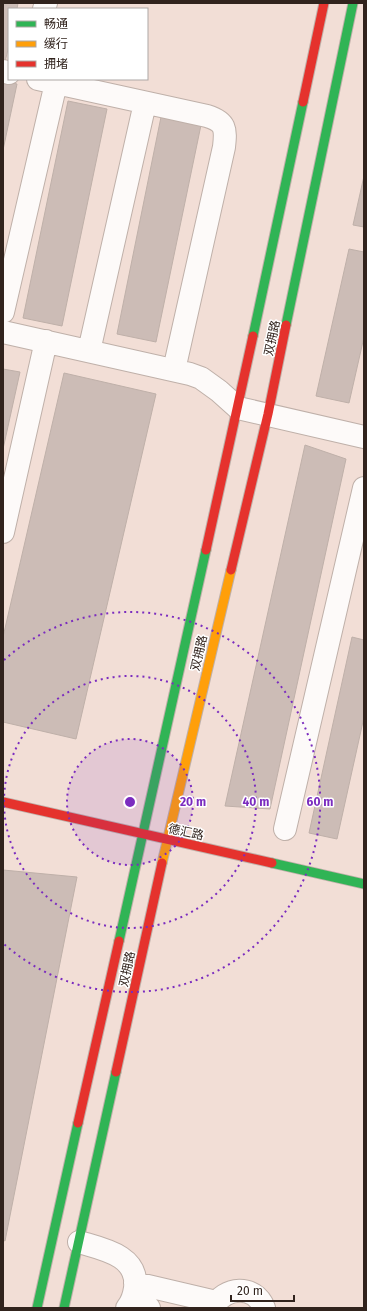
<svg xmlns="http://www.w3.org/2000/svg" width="367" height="1311" font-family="'Fira Sans','Noto Sans SC',sans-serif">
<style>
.building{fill:#ccbcb6;stroke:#bfb0a9}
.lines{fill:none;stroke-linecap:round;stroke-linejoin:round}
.street-casing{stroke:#bfb0a9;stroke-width:24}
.fast-casing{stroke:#bfb0a9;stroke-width:11}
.slow-casing{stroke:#bfb0a9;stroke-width:11}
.jam-casing{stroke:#bfb0a9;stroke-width:11}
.street{stroke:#fdfaf9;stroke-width:22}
.fast{stroke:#30b455;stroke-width:9}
.slow{stroke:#ff9f0a;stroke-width:9}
.jam{stroke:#e5322d;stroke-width:9}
.ring{fill:none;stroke:#7b2cbf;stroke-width:2;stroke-dasharray:2 4}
.labels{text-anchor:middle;stroke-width:3;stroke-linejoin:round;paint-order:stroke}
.street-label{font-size:12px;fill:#31231d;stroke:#fff}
.centre{fill:#7b2cbf;stroke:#fff;stroke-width:2}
.ring-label{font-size:12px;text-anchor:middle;font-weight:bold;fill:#7b2cbf;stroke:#fff;stroke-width:3;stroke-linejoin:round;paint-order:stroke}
</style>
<rect width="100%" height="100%" fill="#f2ded6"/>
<!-- building -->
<path class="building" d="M3 3H18L17 9H9V45L5 62 3 61Z
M3 81 17 84 3 150Z
M68 101 107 109 62 326 23 318Z
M161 117 201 125 156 342 117 334Z
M364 176V227L353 225Z
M349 249 364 252V337L349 403 316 396Z
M3 369 20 372 3 449Z
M64 373 156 394 76 739 3 722V637Z
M305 445 346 459 270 809 225 806Z
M352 637 364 640V717L337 839 309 833Z
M3 870 77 877 5 1241 3 1240Z"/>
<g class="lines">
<defs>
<path id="street" d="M44 9 46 3
M3 71 9 73
M38 79 207 116C226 122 226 129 224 147L174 370
M3 312 56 83
M3 332 190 374 201 378 219 391 238 408 364 437
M89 351 145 103
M3 532 46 341
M285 829 364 488
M79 1242C102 1249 139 1255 135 1288 134 1295 132 1302 127 1308
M135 1283 216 1302
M130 1304 149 1308
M213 1308C224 1286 255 1284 264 1308"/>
<path id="fast" d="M286 325 353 3
M253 336 303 102
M272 863 364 884
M119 941 206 550
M37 1308 78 1123
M64 1308 116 1072"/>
<path id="slow" d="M162 863 231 570"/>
<path id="jam" d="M303 102 324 3
M206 550 253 336
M231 570 268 414 286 325
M3 802 272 863
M116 1072 162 863
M78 1123 119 941"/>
</defs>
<!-- street casing -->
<use href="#street" class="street-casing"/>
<!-- fast casing -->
<use href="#fast" class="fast-casing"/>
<!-- slow casing -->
<use href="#slow" class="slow-casing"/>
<!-- jam casing -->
<use href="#jam" class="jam-casing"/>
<!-- street -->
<use href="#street" class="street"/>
<!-- fast -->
<use href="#fast" class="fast"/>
<!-- slow -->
<use href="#slow" class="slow"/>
<!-- jam -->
<use href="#jam" class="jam"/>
</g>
<!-- distance rings -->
<circle cx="130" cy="802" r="63" fill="#7b2cbf" fill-opacity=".12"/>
<g class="ring">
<circle cx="130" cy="802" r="63"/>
<circle cx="130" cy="802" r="126"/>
<path d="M4 660A190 190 0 1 1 4 944"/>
</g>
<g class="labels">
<!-- street labels -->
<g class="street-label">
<text transform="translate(272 338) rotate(-78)" y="4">双拥路</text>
<text transform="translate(199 653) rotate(-77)" y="4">双拥路</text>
<text transform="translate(186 832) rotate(12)" y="4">德汇路</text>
<text transform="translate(127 969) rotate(-78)" y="4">双拥路</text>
</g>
</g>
<circle cx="130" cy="802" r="6" class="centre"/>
<g class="ring-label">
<text x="193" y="806">20 m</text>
<text x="256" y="806">40 m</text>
<text x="320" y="806">60 m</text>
</g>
<!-- border -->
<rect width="367" height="1311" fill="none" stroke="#31231d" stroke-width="8"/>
<!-- legend -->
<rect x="8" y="8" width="140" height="72" fill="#ffffff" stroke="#ada7a5"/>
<rect x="16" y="21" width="20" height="6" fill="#30b455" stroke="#ada7a5"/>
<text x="44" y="28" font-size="12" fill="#31231d">畅通</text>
<rect x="16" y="41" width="20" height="6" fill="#ff9f0a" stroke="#ada7a5"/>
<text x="44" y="48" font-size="12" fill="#31231d">缓行</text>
<rect x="16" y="61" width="20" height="6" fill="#e5322d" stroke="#ada7a5"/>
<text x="44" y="68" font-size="12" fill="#31231d">拥堵</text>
<!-- scale -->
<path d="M231 1295v6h63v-6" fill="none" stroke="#31231d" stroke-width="2"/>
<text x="237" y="1295" font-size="12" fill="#31231d" stroke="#ffffff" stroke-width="3" paint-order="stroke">20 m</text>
</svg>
